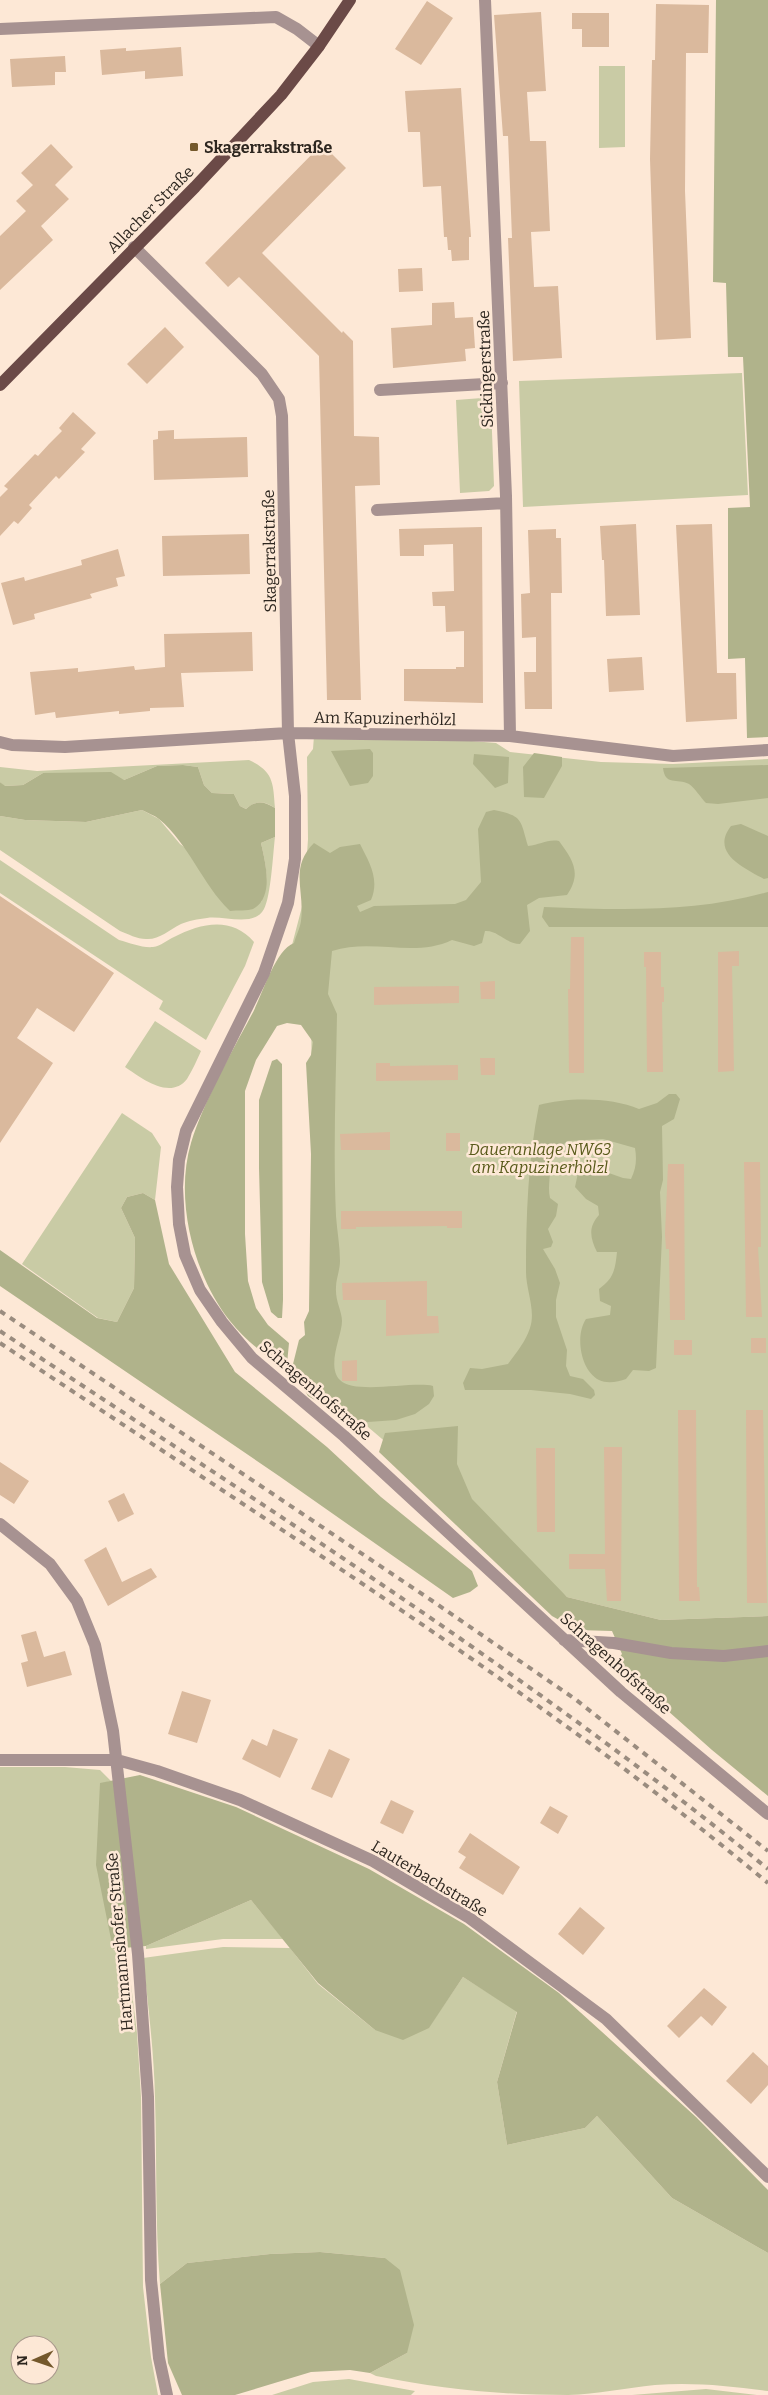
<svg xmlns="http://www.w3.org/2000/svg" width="768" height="2395" font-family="Bitter,serif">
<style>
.green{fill:#c9cba5;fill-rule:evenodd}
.forest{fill:#b0b38b}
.building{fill:#dab99d}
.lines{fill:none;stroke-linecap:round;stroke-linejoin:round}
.minor{stroke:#a79291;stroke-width:12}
.major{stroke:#6b4a47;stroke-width:12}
.rail{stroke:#9a8c7f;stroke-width:4;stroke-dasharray:6 6;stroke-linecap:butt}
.poi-dot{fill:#74582b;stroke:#fde8d6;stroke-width:2}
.labels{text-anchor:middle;stroke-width:5;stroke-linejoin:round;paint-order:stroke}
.poi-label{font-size:16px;font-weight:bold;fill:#2d261f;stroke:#fde8d6;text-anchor:start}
.street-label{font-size:16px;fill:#2d261f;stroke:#fde8d6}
.park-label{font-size:16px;font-style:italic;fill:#585a1a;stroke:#fde8d6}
</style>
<rect width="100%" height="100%" fill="#fde8d6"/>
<!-- green -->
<path class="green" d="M599 66H625V147L599 148Z
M742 373 748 495 523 507 519 381Z
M482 398 491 405 494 486 489 491 460 493 456 400Z
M314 736 435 738 496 743 510 752 601 762 673 764 768 759V1616L661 1620 567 1597 313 1380 311 956 292 945 304 899 308 839 307 757 313 749Z
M249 760C274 772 273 783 275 808 265 801 256 800 246 809L240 806 234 794 212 793 204 785 198 767 183 765 157 766 124 780 43 773 23 785 4 786 0 782V767L37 771Z
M142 810 159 819 180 844 261 902C270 880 266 866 261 843L275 837C273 853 271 896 264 909 254 928 223 915 207 918 198 919 188 921 181 924 169 930 159 940 146 939 137 939 128 934 120 931L0 850V816L25 820 86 822Z
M0 860 119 940C130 943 142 948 153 947 161 946 167 940 174 937 201 923 232 916 254 942L245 966 206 1040 159 1009 163 1001 0 893Z
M155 1021 201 1051C197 1060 192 1071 187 1079 170 1101 140 1077 125 1067Z
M122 1113 152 1133 161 1147 155 1200 143 1193 127 1197 121 1208 135 1238 134 1288 117 1322 98 1318 22 1264Z
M0 1767H65L100 1770 111 1781 100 1784 113 1949 128 1960 137 2033 141 2097 143 2287 151 2357 158 2395H0ZM20 2345H50V2375H20Z
M251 1900 283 1939H223L146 1949V1946Z
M223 1947 290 1948 318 1984 375 2030 429 2027 463 1977 517 2011 497 2082 507 2145 585 2128 597 2116 672 2198 768 2253V2391C730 2386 693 2382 655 2385 626 2388 597 2394 568 2395 499 2395 443 2389 376 2376L370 2373 407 2353 385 2258 320 2252 270 2254 187 2263 160 2284C155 2222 157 2160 155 2098 154 2051 148 2005 143 1958Z
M349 2379 415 2391 411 2395H272L313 2382Z
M706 2389 757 2395H632Z"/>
<!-- forest -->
<path class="forest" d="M716 0H768V737L747 738 745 658 728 659V508L750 507 743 357H728L726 283 713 282Z
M370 749 373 753V776L368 783 350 786 331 751Z
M534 753 562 757V766L544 798 524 797 523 767Z
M474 754 509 757 508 783 495 788 473 764Z
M183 765 198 767 204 785 212 793 234 794 240 806 246 809C256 800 264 801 275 808V837L261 843C265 861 275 897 253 909 248 911 237 910 230 911 202 884 189 844 159 819 154 815 147 813 142 810L86 822 25 820 0 816V782L5 786 23 785 43 773 111 772 124 780 157 766Z
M768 765V798L718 804 706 803C701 798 695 788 689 784 677 778 665 786 663 768Z
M494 810C523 816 520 819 528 846 540 845 547 839 559 841 573 860 582 873 567 895L539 898 527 905 530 931 520 944C504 943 498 930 485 931L482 943 474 946 452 940C415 958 372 938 332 951L328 994 337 1014C336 1081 333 1149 336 1216 337 1231 340 1246 340 1261 340 1270 336 1279 336 1287 335 1301 342 1311 342 1321 342 1336 326 1366 340 1380 354 1395 413 1381 433 1386L434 1396 429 1404 415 1414 396 1420 354 1423 308 1396 300 1382 293 1364 299 1340 305 1335 304 1322 309 1311 311 1154 306 1063 311 1055 313 1042 301 1025 287 1023 277 1026 256 1060 245 1091V1234L248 1281 256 1308 268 1325 289 1343 287 1364 277 1365C261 1351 243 1338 230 1321 194 1276 174 1200 191 1143 204 1101 230 1055 251 1016 262 997 274 951 294 943 296 936 300 928 301 921 305 890 289 868 314 843L330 853 340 847 360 844C369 862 380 879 371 900L357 906 360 912 374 906 455 904 466 900 481 882 478 829 486 812Z
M741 824 768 836V878L764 879C744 868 710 853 731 826Z
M768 892V927H549L542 917 544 907C620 910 694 913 768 892Z
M277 1059 282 1064 283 1300 282 1318H278L271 1312 262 1282 259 1168V1100L272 1061Z
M669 1094H676L680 1099 674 1119 662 1126 663 1180 660 1192 662 1237 656 1368 649 1371 633 1370 626 1379C618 1382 607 1384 599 1380 580 1370 575 1335 586 1319L610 1315 611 1306 600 1301 599 1289C614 1278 615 1270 617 1252H597C590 1238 588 1227 599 1215L598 1206 586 1199 575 1187 578 1173 589 1166 623 1178 631 1179C636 1169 637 1160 635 1148L603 1139 567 1141 549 1159C552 1174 547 1185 550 1198L558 1204 556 1216 548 1229 553 1242 551 1247 543 1249 555 1269 560 1283 556 1300V1317L567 1350 566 1366 570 1376 583 1379 594 1390 595 1395 591 1399 570 1394 531 1390H465L463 1383 470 1368 482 1369 508 1364C516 1353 526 1341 530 1328 536 1310 526 1290 526 1272 526 1216 528 1159 539 1105 567 1097 612 1097 639 1109L657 1103Z
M143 1193 155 1200 169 1264 235 1372 327 1447 381 1497 472 1571 478 1586 470 1592 453 1598 279 1476 0 1286V1250L97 1318 117 1322 134 1288 135 1238 121 1208 127 1197Z
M458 1426 457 1464 472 1499 567 1597 661 1620 768 1616V1796L712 1750 614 1663 622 1654 612 1631 577 1630 552 1616 379 1452 385 1433Z
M140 1775 236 1807 369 1869 464 1924 559 1993 696 2117 768 2190V2253L672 2198 597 2116 585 2128 507 2145 497 2082 517 2012 463 1977 429 2028 403 2040 375 2030 318 1983 251 1900 146 1946 113 1949 96 1865 100 1783Z
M320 2252 385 2258 400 2270 414 2325 407 2353 370 2373 350 2370 311 2372 235 2395H182L168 2363 160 2284 187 2263 270 2254Z"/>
<!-- building -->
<path class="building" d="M427 1 453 18 421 65 395 49Z
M656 4 709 5 708 53H686L685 191 691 338 656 340 650 159 652 60H655Z
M541 12 546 91 527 92 530 141H546L550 231 531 232 534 287 558 286 562 358 513 361 508 238H512L508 136H503L494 15Z
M572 13H609V47H582V29H572Z
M181 47 183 76 145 79V71L102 75 100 50 126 48V51Z
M65 56 66 72H55V85L12 87 10 59Z
M461 88 471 237H469V260L452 261 451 250H448L447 237H444L441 186 423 187 420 132H408L405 91Z
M51 144 73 167 55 185 69 199 41 226 53 240 0 290V236L26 211 16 201 33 185 21 173Z
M322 144 346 168 262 253 342 333 343 331 353 341 354 436 379 437 380 485 355 486 361 700H327L319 356 239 277 228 287 205 263Z
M422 268 423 291 399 292 398 269Z
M454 302 455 318 473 317 475 348 465 349 466 361 393 368 391 328 432 325V303Z
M165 327 184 347 147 384 127 364Z
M73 412 96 433 81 449 85 452 59 479 56 476 29 505 32 508 18 524 14 521 0 536V497L8 489 4 486 35 454 38 456 49 444 62 431 59 428Z
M174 430V439L247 437 248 477 154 480 153 440 158 439V431Z
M636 524 640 615 606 616 604 560H602L600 526Z
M712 524 717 673H736L737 719 686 722 676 525Z
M482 527 483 703 404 701V669H456V667H464V631L446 632 445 606H433L432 592 454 591 453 544 424 545V556H400L399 529Z
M556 529V538H561L562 593H551L552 709H525L524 672H536V637L522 638 521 594 530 593 528 530Z
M249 534 250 574 163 576 162 536Z
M118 549 125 576 116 578 118 586 90 594 92 598 34 614 35 619 13 625 1 583 24 577 25 581 82 565 81 560Z
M252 632 253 671 181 673 184 707 150 708V711L119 714V711L56 718 55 712 35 715 30 672 78 668V672L134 666 135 670 165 667 164 634Z
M642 657 644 690 609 692 607 659Z
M0 896 114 973 74 1032 37 1008 26 1025 17 1038 53 1063 0 1143Z
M571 937H584V1073H569L568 989H570Z
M739 951V966H732L734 1071 718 1072V952Z
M644 952H661V987H664V1002H662L663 1072H647L646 967H644Z
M495 981V999H481L480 982Z
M459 986V1003L374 1005V987Z
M480 1058H495V1075H481Z
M376 1063H390V1066L458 1065V1080L376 1081Z
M390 1132V1150H341L340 1134Z
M446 1133H460V1151H446Z
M744 1162H760L761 1247H758L762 1317H746Z
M668 1164H684L685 1320H670L669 1249H666L665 1234Z
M341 1211H462V1228H447V1226L356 1227V1229H341Z
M427 1281V1316H438L439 1333 386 1336V1300H343L342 1283Z
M751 1338H766V1353H751Z
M674 1340H692V1355H674Z
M357 1360V1381H342V1361Z
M678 1410H696L697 1587H699L700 1601H679Z
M746 1410H763L767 1603H747Z
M604 1447H622L621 1601H607L605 1569H569V1554H605Z
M536 1448H555V1532H537Z
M0 1462 29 1481 14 1504 0 1495Z
M124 1493 134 1514 118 1522 108 1501Z
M106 1547 122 1582 151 1568 157 1577 108 1606 84 1560Z
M36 1631 44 1657 65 1651 72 1675 27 1687 21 1663 28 1661 21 1635Z
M182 1691 211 1700 197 1743 168 1734Z
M273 1729 298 1739 280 1778 242 1759 252 1739 267 1746Z
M329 1749 350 1759 332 1798 311 1789Z
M391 1800 414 1811 403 1834 380 1823Z
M550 1806 568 1816 558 1834 540 1823Z
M470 1833 520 1867 503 1895 459 1868 466 1857 458 1852Z
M580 1907 605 1928 583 1955 558 1934Z
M704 1988 727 2007 712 2026 701 2016 679 2038 667 2026Z
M753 2052 768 2066V2085L751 2104 726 2081Z"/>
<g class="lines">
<!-- minor -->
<path class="minor" d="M485 0 506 496 510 736
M0 29 276 17 297 29 319 46
M134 247 262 374 279 399 282 416 288 733 295 796V859L288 903 264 973 186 1131 179 1160 177 1187 179 1224 185 1255 200 1290 222 1322 252 1358 344 1436 621 1692 768 1814
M380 390 502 383
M377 510 506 503
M0 742 12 745 65 747 288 733 510 736 673 756 768 750
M0 1524 50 1564 77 1601 95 1645 113 1731 138 1954 148 2097 151 2280 159 2358 167 2395
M564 1640 614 1643 671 1653 724 1656 768 1651
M0 1760H117L157 1771 240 1800 373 1861 468 1917 606 2019 768 2177"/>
<!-- major -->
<path class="major" d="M0 385 195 187 281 95 319 46 350 0"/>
<!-- rail -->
<path class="rail" d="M0 1311 431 1600 575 1699 768 1851
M0 1331C260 1504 526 1671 768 1869
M0 1343C187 1468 377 1589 559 1721 631 1772 700 1827 768 1883"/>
</g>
<!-- markers -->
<rect class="poi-dot" x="189" y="142" width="10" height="10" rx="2.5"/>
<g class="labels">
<!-- poi labels -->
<g class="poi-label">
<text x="204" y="153">Skagerrakstraße</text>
</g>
<!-- street labels -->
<g class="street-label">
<text transform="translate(150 209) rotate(-45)" y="6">Allacher Straße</text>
<text transform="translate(485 369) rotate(-92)" y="6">Sickingerstraße</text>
<text transform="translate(269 551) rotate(-91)" y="6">Skagerrakstraße</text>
<text transform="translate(385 718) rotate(1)" y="6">Am Kapuzinerhölzl</text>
<text transform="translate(316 1390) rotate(41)" y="6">Schragenhofstraße</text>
<text transform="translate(616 1663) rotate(42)" y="6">Schragenhofstraße</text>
<text transform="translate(430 1878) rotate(31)" y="6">Lauterbachstraße</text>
<text transform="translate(119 1942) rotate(-95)" y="6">Hartmannshofer Straße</text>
</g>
<!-- park labels -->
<g class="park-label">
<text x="540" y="1155">Daueranlage NW63<tspan x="540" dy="18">am Kapuzinerhölzl</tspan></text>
</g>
</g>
<!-- north arrow -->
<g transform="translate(35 2360) rotate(268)"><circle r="24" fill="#fde8d6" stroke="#aa9a8d"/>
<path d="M0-4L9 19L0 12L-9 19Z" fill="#74582b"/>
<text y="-8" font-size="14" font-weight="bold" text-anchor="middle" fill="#2d261f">N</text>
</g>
</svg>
